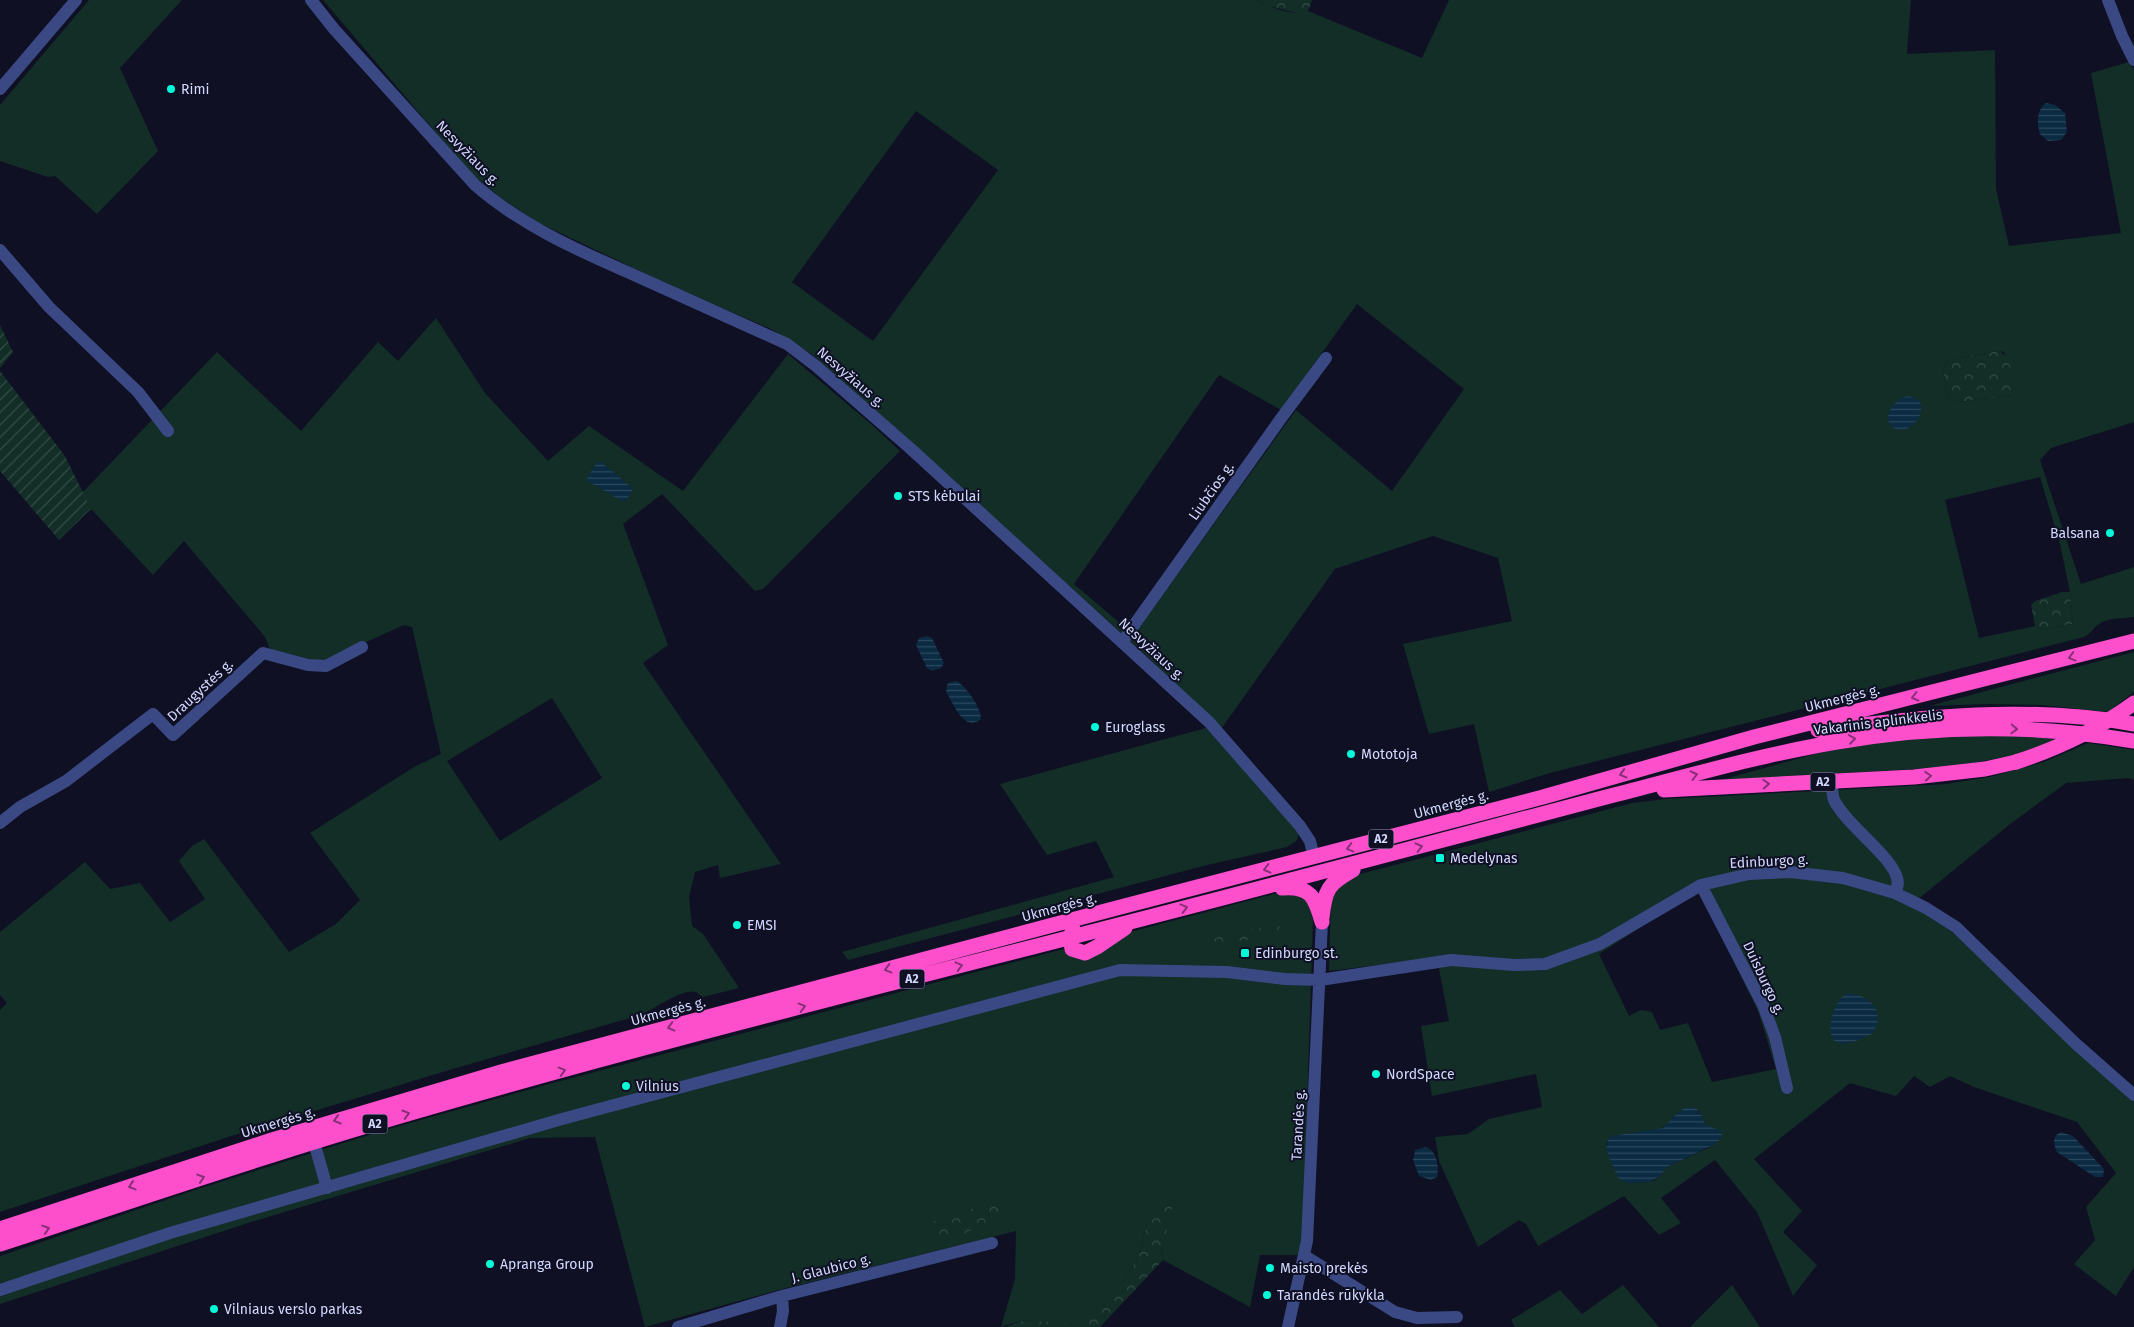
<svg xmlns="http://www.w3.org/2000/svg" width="2134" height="1327" font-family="'Fira Sans',sans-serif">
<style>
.grass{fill:#122e27;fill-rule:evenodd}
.forest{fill:url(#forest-crowns)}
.garden{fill:url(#garden-furrows)}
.water{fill:url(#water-rules)}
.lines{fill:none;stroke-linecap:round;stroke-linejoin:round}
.minor{stroke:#3a4983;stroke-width:12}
.highway{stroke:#fd4fcb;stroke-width:15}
.highway-bridge{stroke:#fd4fcb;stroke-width:15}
.oneway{stroke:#863078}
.poi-dot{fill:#03fad9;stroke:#0f1024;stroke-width:2}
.labels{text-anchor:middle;stroke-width:4;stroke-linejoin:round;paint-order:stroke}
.shield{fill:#0f1024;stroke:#989cbd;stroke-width:1}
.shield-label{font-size:12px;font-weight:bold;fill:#d3d8fe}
.poi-label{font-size:14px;fill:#d3d8fe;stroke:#0f1024;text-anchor:start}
.street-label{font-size:14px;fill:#d3d8fe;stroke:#0f1024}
</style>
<defs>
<pattern id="forest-crowns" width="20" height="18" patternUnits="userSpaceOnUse" patternTransform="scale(1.25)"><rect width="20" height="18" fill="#122e27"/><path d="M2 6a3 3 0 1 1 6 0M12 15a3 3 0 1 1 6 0" fill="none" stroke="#344c47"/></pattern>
<pattern id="garden-furrows" width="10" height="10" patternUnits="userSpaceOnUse" patternTransform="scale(1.25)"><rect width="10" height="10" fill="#122e27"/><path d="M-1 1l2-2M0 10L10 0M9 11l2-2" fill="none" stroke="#344c47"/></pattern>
<pattern id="water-rules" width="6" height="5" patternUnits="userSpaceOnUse" patternTransform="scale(1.25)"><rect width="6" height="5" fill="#0a2b42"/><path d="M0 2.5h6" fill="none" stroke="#2d495e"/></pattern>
</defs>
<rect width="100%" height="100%" fill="#0f1024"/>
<!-- grass -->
<path class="grass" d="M89 0H182L120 68 158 151 97 214 55 176 48 177 0 161V105Z
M323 0H1256C1271 7 1293 17 1308 11L1422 58 1449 0H1911L1907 54 1995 50 1996 189 2009 246 2121 233 2091 73 2129 62 2134 70V422L2051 448 2040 460 2081 584 2134 567V617C2122 619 2109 617 2099 624 2093 628 2091 634 2084 637L1550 773 1489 792 1474 724 1429 734 1403 644 1512 621 1498 558 1433 536 1335 569 1221 729 1148 657 813 355 771 329 680 290 535 221 500 197 471 174ZM916 111 998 170 873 341 792 282ZM1357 304 1464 389 1392 491 1296 410 1134 635 1074 584 1219 375 1281 410ZM1998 351 2004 352 2013 395 1958 402 1948 397C1946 385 1939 368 1949 360ZM2040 477 2060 544 2070 592 2073 624 2041 629 2035 626 1979 638 1945 500Z
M436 318 485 393 548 461 589 426 683 491 788 354 872 425 900 451 763 589 755 591 662 494 623 524 668 645 643 663 781 864 720 878 718 865 695 872 689 897 692 926 703 934 739 988 703 997C701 996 698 993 696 992 684 988 654 1008 644 1014L456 1068 225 1138 0 1212V1010L7 1003 0 995V932L85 862 110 889 140 883 170 922 205 899 179 861 192 846 204 839 289 952 336 924 360 900 310 833 414 767 441 754 412 627 404 625 322 662 270 650 265 637 184 541 153 575 91 509 82 493 217 352 301 431 378 342 398 361ZM552 698 602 778 500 841 447 761Z
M2134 652V692L2108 712 2042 705 1989 704 1929 706Z
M1206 728 1296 829 1299 835 1296 841 1287 847 1207 865 848 960 842 952 1114 877 1096 841 1047 855 1000 784Z
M1981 735 2033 736 2056 740 2014 755 1973 763 1916 769 1721 780 1815 754 1885 741Z
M2088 743 2134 750V780L2128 778 2066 783 2009 825 1917 900 1974 951 2134 1102V1267L2116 1296 2074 1264 2095 1240 2086 1207 2116 1173 2077 1122 1974 1087 1950 1076 1930 1087 1914 1076 1896 1096 1850 1083 1754 1159 1802 1211 1783 1232 1817 1265 1793 1296 1757 1212 1715 1160 1661 1198 1681 1223 1659 1235 1624 1196 1538 1246 1526 1224 1519 1220 1478 1247 1439 1161 1435 1137 1468 1134 1489 1119 1542 1107 1536 1074 1432 1096 1421 1026 1449 1021 1437 958 1329 971 1331 895 1345 878 1632 803 1666 799 1947 784 1994 776 2044 762ZM1699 890 1758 1011 1776 1069 1712 1082 1688 1023 1660 1030 1652 1012 1641 1010 1629 1016 1599 954C1633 933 1665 910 1699 890ZM1699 1110C1703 1120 1705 1130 1717 1129L1710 1147 1667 1167 1656 1180 1650 1182 1627 1183 1606 1144 1612 1136 1657 1130Z
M1289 890 1304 894 1311 908 1313 920 1303 1234 1300 1255H1260L1250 1307 1163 1260 1162 1251 1173 1200 1147 1224 1138 1257 1124 1281 1081 1326 1024 1320 1001 1327 1015 1279 1016 1231 786 1288 645 1327 595 1137 530 1138 248 1223 0 1304V1256L195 1190 385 1130 549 1084 1064 949 1070 956 1082 960 1123 934Z
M1623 1285 1659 1327H1515L1511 1320 1560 1290 1582 1314Z
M1732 1285 1760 1327H1690Z"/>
<!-- forest -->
<path class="forest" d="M1256 0H1312L1308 11 1300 14 1269 6Z
M1998 351C2010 353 2017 385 2013 395L1958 402 1948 397C1946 385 1939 368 1949 360Z
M2062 592H2070L2073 624 2041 629 2035 626 2031 605 2035 601Z
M1275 924H1279L1280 928 1274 935 1221 945H1213L1211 943 1215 938Z
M1174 1200 1162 1251 1163 1260 1100 1327H1005L1024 1320 1081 1325 1124 1281 1138 1257 1147 1224 1162 1204Z
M996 1206 1001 1208 1004 1211 1001 1217 973 1228 964 1237 957 1239H939L932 1236 930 1230 933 1222C951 1213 976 1207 996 1206Z"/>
<!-- garden -->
<path class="garden" d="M0 325 13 352 0 368Z
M0 371 65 456 91 509 59 540 0 471Z"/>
<!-- water -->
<path class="water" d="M2046 103 2055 105 2065 113 2067 132 2061 140 2048 141 2040 134C2037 124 2036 110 2046 103Z
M1909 396 1919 400C1930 418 1898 445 1888 420 1888 408 1897 398 1909 396Z
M600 461 631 487 633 489 626 501H621L586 480 596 464Z
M927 636 932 638 944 663 941 668 932 671 927 668 916 645 919 638Z
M957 681C967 688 981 707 981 719 964 733 954 704 946 692L947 685 950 682Z
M1850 993C1871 996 1887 1013 1872 1034 1863 1037 1849 1046 1839 1043 1822 1038 1834 1003 1843 996 1845 995 1847 994 1850 993Z
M1687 1107 1696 1108C1710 1122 1695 1123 1720 1130L1722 1134 1720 1139 1715 1144 1667 1167 1659 1177 1650 1182 1627 1183 1618 1178 1606 1149 1608 1140 1612 1136 1663 1128 1677 1113Z
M2061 1132 2073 1136 2104 1169 2103 1177H2095L2057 1152C2053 1144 2052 1136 2061 1132Z
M1426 1147C1437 1151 1439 1166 1437 1177L1431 1180 1419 1176 1413 1160 1415 1150Z"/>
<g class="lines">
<!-- minor -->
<path class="minor" d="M311 0 334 29 475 185C522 226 577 250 634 275 685 298 736 321 787 344L816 366 911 449 1209 722 1300 826 1310 841 1314 857
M2108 0 2122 36 2134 60
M0 89 76 0
M0 250 49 307 138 392 168 431
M1122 642 1282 417 1326 358
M1832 781C1832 787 1832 795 1834 800 1847 826 1891 855 1897 878 1899 884 1897 888 1895 893
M0 823 20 807 66 781 153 714 173 735 263 653 308 665 326 666 362 647
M1701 885 1763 1005 1775 1037 1787 1088
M314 1142 327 1188
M1305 1256 1395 1312 1417 1318 1457 1317
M0 1290 170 1233 562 1119 1120 970 1227 972 1285 979 1320 980 1451 960 1515 965 1545 964 1600 944 1701 885 1749 874 1790 872 1843 878 1895 893 1926 908 1956 927 2075 1043 2134 1095
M678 1327 782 1296 992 1243
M780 1327 783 1311 782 1296
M1288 1327 1307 1241 1322 922"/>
<!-- highway -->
<path class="highway" d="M1818 730C1926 717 2025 705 2134 724
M1664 790 1914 777 1985 769 2016 762
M1282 888C1311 886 1315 897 1322 922
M1322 918C1325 889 1328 884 1353 870
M1073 929 1070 938 1072 949 1085 953 1097 947 1125 928
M0 1229 272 1140 501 1072 1113 909 1543 797 1754 737 2134 641
M0 1244C130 1202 259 1157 390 1119 677 1035 968 965 1257 889 1375 858 1492 827 1610 796 1685 777 1760 755 1837 742 1935 725 2035 724 2134 741"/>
<!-- highway-bridge -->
<path class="highway-bridge" d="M2016 762C2059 748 2097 730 2134 703"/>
</g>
<!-- one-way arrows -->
<defs><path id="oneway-chevron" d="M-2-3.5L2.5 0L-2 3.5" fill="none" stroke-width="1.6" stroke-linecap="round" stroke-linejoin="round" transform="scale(1.25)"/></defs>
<g class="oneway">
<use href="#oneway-chevron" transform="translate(2072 657) rotate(165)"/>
<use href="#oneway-chevron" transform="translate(1915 697) rotate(166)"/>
<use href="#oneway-chevron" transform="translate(2014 729) rotate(2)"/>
<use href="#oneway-chevron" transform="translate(1852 739) rotate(-8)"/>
<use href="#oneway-chevron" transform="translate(1623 774) rotate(164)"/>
<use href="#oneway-chevron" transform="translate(1694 775) rotate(-14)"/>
<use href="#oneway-chevron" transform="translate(1928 776) rotate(-5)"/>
<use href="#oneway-chevron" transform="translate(1766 784) rotate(-3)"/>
<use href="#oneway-chevron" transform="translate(1419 847) rotate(-14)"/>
<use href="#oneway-chevron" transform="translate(1350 848) rotate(165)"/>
<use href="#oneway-chevron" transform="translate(1267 869) rotate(166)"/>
<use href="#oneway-chevron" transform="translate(1184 908) rotate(-15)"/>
<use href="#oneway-chevron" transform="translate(959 966) rotate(-15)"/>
<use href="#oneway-chevron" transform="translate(888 969) rotate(165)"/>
<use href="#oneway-chevron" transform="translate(802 1007) rotate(-15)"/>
<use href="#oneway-chevron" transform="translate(671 1027) rotate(165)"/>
<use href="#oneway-chevron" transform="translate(562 1071) rotate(-15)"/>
<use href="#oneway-chevron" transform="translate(406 1114) rotate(-16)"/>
<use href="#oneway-chevron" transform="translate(337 1120) rotate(163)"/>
<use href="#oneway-chevron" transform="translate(201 1178) rotate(-18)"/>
<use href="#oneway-chevron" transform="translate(132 1186) rotate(162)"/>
<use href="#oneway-chevron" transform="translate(46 1229) rotate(-18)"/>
</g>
<!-- markers -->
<g class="poi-dot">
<circle cx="171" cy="89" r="5"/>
<circle cx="898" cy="496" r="5"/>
<circle cx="2110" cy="533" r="5"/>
<circle cx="1095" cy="727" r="5"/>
<circle cx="1351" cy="754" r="5"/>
<rect x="1435" y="853" width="10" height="10" rx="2.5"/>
<circle cx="737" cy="925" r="5"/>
<rect x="1240" y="948" width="10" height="10" rx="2.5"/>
<circle cx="1376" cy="1074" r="5"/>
<circle cx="626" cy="1086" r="5"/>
<circle cx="490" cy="1264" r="5"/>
<circle cx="1270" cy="1268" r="5"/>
<circle cx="1267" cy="1295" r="5"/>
<circle cx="214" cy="1309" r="5"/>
</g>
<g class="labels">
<!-- shield labels -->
<g class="shield">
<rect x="1810.5" y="772.5" width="25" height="19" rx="4"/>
<rect x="1368.5" y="829.5" width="25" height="19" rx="4"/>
<rect x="899.5" y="969.5" width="25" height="19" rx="4"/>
<rect x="362.5" y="1114.5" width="25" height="19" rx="4"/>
</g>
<g class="shield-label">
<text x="1823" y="786">A2</text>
<text x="1381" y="843">A2</text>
<text x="912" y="983">A2</text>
<text x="375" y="1128">A2</text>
</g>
<!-- poi labels -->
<g class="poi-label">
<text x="181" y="94">Rimi</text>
<text x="908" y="501">STS kėbulai</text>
<text x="2100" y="538" text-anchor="end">Balsana</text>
<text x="1105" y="732">Euroglass</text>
<text x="1361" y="759">Mototoja</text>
<text x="1450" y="863">Medelynas</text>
<text x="747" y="930">EMSI</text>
<text x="1255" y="958">Edinburgo st.</text>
<text x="1386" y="1079">NordSpace</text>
<text x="636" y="1091">Vilnius</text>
<text x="500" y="1269">Apranga Group</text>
<text x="1280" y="1273">Maisto prekės</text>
<text x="1277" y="1300">Tarandės rūkykla</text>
<text x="224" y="1314">Vilniaus verslo parkas</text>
</g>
<!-- street labels -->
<g class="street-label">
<text transform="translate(468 153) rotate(46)" y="5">Nesvyžiaus g.</text>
<text transform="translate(851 377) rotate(41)" y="5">Nesvyžiaus g.</text>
<text transform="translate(1211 491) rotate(-55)" y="5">Liubčios g.</text>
<text transform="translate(1152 649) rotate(43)" y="5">Nesvyžiaus g.</text>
<text transform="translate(200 690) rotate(-43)" y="5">Draugystės g.</text>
<text transform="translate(1842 698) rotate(-14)" y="5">Ukmergės g.</text>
<text transform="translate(1878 722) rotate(-7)" y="5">Vakarinis aplinkkelis</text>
<text transform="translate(1451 804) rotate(-15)" y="5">Ukmergės g.</text>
<text transform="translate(1769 861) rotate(-3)" y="5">Edinburgo g.</text>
<text transform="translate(1059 907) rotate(-15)" y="5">Ukmergės g.</text>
<text transform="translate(1764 978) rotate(65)" y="5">Duisburgo g.</text>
<text transform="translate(668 1011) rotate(-15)" y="5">Ukmergės g.</text>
<text transform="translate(278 1122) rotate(-17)" y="5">Ukmergės g.</text>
<text transform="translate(1298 1125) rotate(-87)" y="5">Tarandės g.</text>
<text transform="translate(831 1268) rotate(-14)" y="5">J. Glaubico g.</text>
</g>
</g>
</svg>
